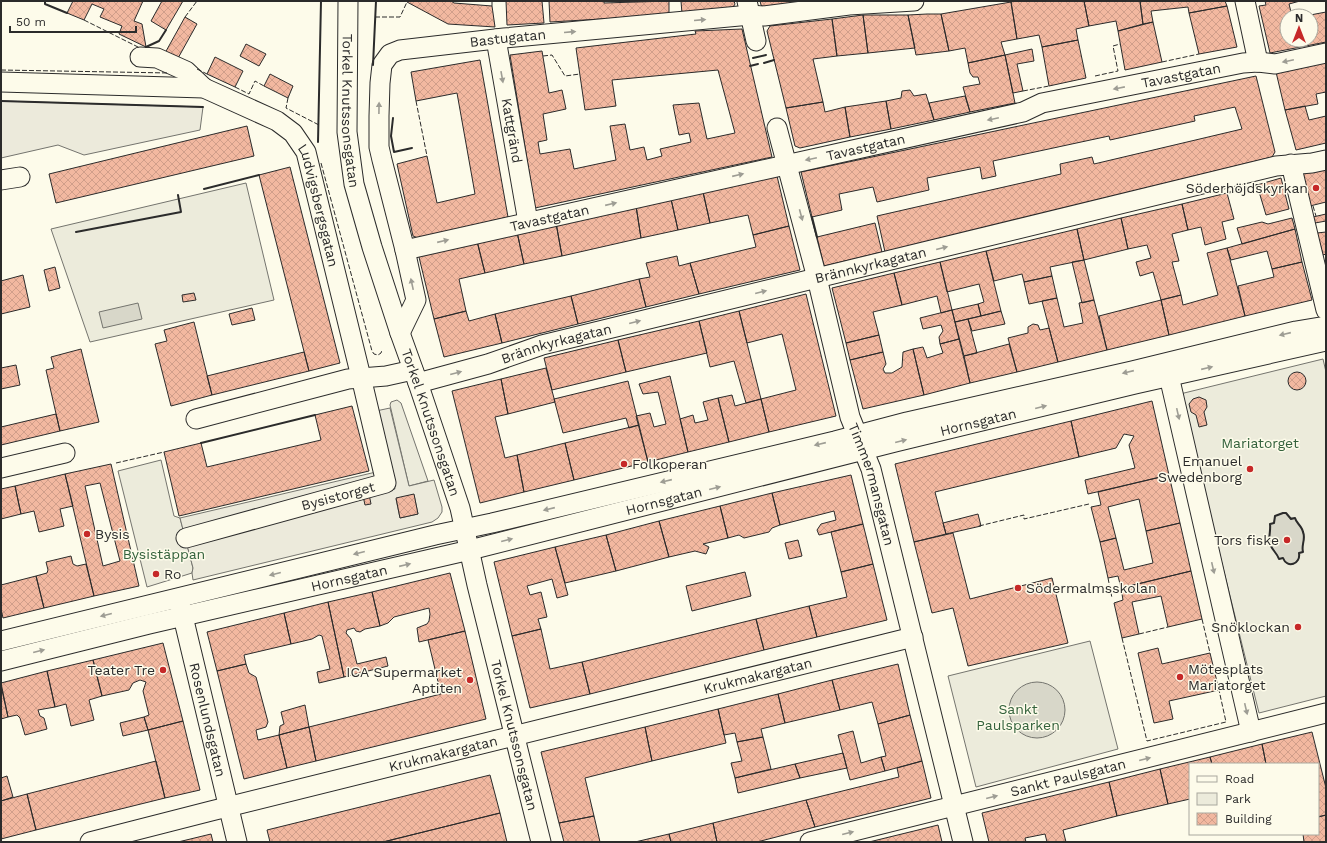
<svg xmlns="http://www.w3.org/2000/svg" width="1327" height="843" font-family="'Work Sans',sans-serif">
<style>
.park{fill:#ecebdb;stroke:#74746e;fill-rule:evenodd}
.parking{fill:#eceadb;stroke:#74746e;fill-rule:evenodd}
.water{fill:#d8d7c9;stroke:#74746e}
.building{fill:url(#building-cross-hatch);stroke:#2b2b2b;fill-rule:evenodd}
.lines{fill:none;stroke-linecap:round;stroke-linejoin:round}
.minor-casing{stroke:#2b2b2b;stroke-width:21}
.minor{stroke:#fdfbea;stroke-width:19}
.fence{stroke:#2b2b2b;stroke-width:1;stroke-dasharray:5 2;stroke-linecap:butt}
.wall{stroke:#2b2b2b;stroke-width:2}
.oneway{fill:#9e9d94}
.poi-dot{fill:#c62828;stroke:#fdfbea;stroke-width:1.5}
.labels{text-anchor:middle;stroke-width:3;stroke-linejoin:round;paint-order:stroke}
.street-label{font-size:14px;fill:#2b2b2b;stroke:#fdfbea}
.poi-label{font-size:14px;fill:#2b2b2b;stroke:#fdfbea;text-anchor:end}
.park-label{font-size:14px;fill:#34623c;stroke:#fdfbea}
</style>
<defs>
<pattern id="building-cross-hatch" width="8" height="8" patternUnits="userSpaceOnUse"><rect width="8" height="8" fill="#f2b8a0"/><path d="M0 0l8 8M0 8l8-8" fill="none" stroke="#d09e8a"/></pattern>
</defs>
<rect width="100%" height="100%" fill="#fdfbea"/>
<!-- park -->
<path class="park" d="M246 183 274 300 90 342 51 229Z
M1323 359 1326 372V696L1259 713 1180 394ZM1296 521C1305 532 1306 540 1299 553L1278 555C1268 546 1268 534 1274 523Z
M397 400 401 403 428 481 409 486 390 405 391 402Z
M161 460 174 516 180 518 193 568 192 573 147 587 118 471Z
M1090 641 1118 749 976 787 948 676Z"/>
<!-- parking -->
<path class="parking" d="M1 101 203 107 200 130 84 155 58 145 1 158Z
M390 408 409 486 434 480 442 507V512L438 518 432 522 193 580 192 573 193 568 180 518 376 472 382 492 395 489 376 411ZM414 495 418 514 400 518 396 499Z"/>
<!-- water -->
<path class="water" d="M138 303 142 319 103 328 99 312Z
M1283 513H1286L1291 518H1295C1296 523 1302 526 1303 532 1306 539 1301 545 1303 552L1299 553C1301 564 1287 569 1283 558L1279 559C1277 553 1272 550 1270 544 1268 537 1271 531 1270 524L1274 523 1275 516Z
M1009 710a28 28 0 1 1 56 0a28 28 0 1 1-56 0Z"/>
<!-- building -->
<path class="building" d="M73 1H143L134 21 142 24 146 47 119 34 122 26 100 17 104 9 92 4 84 20 67 13Z
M162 1H183L166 30 151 21Z
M407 1H451L454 3 492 6 495 27 448 24 407 2Z
M506 1H542L544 23 507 25Z
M549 1H604V3L669 1V15L550 22Z
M681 1H734L735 4 731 11 682 14Z
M760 1H831L766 9 761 5Z
M1015 1H1084L1089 26 1076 29 1078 40 1042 47 1039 35 1017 39 1011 2Z
M1084 1H1140L1143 24 1118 31 1116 21 1089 26Z
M1140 1H1225L1227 6 1189 13 1188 7 1151 11 1153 22 1143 24Z
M1265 1H1300L1289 4 1292 16H1287V40H1311V16H1305L1326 12V42L1270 53 1259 6 1266 5Z
M1011 2 1017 39 1001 42 1005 55 968 63 965 48 949 51 941 14Z
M1227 6 1237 47 1199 54 1189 13Z
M927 14H941L949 51 916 55 908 15Z
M863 15 868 53 837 56 832 19Z
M863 15H908L915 48 868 53Z
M185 17 197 24 177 60 165 53Z
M832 19 837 56 813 59 823 102 786 108 767 31 770 26Z
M1153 22 1162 62 1125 70 1118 31Z
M742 29 772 157 535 208 510 55 542 51 549 93 562 90 566 109 543 114 547 140 538 142 540 154 570 149 574 169 616 160 610 126 625 124 630 150 644 147 647 160 662 156 660 149 691 142 689 133 679 135 673 105 699 103 707 139 735 133 718 70 612 80 616 106 585 110 576 48 696 34 695 31Z
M1078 40 1086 78 1049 86 1042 47Z
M246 44 266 54 259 66 240 56Z
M1032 49 1034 61 1017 64 1023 91 1013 93 1005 55Z
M1005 55 1015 103 970 112 963 87 980 84 978 77H973L970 73 968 63Z
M215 57 243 71 235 87 207 74Z
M480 60 508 217 418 238 413 236 397 164 427 156 437 203 475 194 457 93 416 101 411 72Z
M1326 61V92L1316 94 1318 104 1285 110 1276 72Z
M270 74 293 86 288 98 264 86Z
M1256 76 1275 152 1272 157 885 252 877 216 1061 174 1060 164 1092 157 1094 164 1242 129 1235 107 1194 116 1195 121 1110 140 1109 136 993 161 996 176 982 179 980 167 927 178 929 190 877 202 873 187 839 194 842 210 812 217 801 172Z
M910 90 914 96 926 94 934 120 891 129 886 101 901 98 902 91Z
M965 96 970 112 934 120 929 103Z
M886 101 891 129 850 137 845 107Z
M823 102 825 112 845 107 850 137 800 148 795 146 786 108Z
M1305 106 1309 120 1326 116V143L1296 150 1285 110Z
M247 126 254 156 56 203 49 174Z
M290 167 340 363 309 371 259 175Z
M1326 168V202L1310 206 1302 174Z
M777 176 789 226 753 235 748 215 710 223 703 192Z
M1281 178 1289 209 1266 215 1257 185Z
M703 192 710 223 678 230 671 199Z
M1227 193 1234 219 1222 222 1226 239 1205 245 1201 227 1188 230 1182 204Z
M671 199 678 230 641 238 636 206Z
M1182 204 1188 230 1172 234 1179 261 1172 262 1181 295 1161 300 1153 272 1140 276 1136 262 1151 258 1147 245 1128 249 1121 218Z
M636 206 641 238 562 256 556 223Z
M1326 214V221L1315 223 1313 217Z
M1121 218 1128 249 1084 260 1077 229Z
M1292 218 1295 229 1242 244 1237 228 1262 222 1268 224Z
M556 223 562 256 524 264 517 232Z
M875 223 882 252 824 266 817 237Z
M789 226 800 270 699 294 690 263 756 247 753 235Z
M1077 229 1084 260 1050 267 1052 276 1024 282 1022 274 994 281 986 251Z
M1295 229 1302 262 1272 269 1267 251 1231 260 1227 248Z
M517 232 524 264 485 273 477 241Z
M1326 232V254L1323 255 1317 233Z
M477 241 485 273 459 279 466 311 434 319 418 253Z
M1227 248 1245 316 1169 335 1161 300 1181 295 1183 305 1218 295 1207 253Z
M986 251 1001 311 981 316 978 304 984 302 979 284 947 292 940 262Z
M677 256 679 266 690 263 699 294 646 307 639 279 650 277 646 263Z
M1084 260 1094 300 1082 303 1072 262Z
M940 262 952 310 941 313 937 296 902 305 894 273Z
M1302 262 1312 300 1245 316 1238 286 1274 277 1272 269Z
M55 267 60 288 49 291 44 270Z
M894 273 902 305 873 312 879 335 846 343 832 288Z
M23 275 30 307 1 314V281Z
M1052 276 1057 298 1029 304 1024 282Z
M639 279 646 307 578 324 571 296Z
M194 293 196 300 183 302 182 295Z
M806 294 836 416 769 432 761 399 796 390 782 334 747 343 739 311Z
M571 296 578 324 502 343 495 314Z
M1057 298 1064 327 1083 323 1079 303 1094 300 1107 350 1058 362 1042 301Z
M1161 300 1169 335 1107 350 1099 316Z
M978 304 981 316 955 322 952 310Z
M252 308 255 320 232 325 229 314Z
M952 310 959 339 940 344 939 337 943 331 941 325 923 329 920 318Z
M466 311 469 321 495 314 502 343 444 357 434 319Z
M739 311 761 399 746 403 734 361 710 367 699 321Z
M1001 311 1005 324 972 331 968 319Z
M968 319 977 353 964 356 955 322Z
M699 321 707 353 626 372 618 340Z
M194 322 212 395 171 406 155 344 167 341 164 330Z
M1033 324 1038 325 1040 330 1049 328 1058 362 1017 372 1008 338 1028 333V327Z
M879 335 883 352 850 360 846 343Z
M959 339 970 383 924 395 913 349 923 347 927 358 943 353 940 344Z
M618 340 626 372 552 390 544 358Z
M1009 344 1017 372 970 383 964 356Z
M81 349 99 422 60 431 46 370 54 368 51 357Z
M913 349 924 395 863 409 850 360 883 352 886 364 883 369 885 373H892L902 367 903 352Z
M304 352 309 371 212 395 207 376Z
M16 365 20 385 1 389V368Z
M546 368 555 402 508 414 501 379Z
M1288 381a9 9 0 1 1 18 0a9 9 0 1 1-18 0Z
M670 376 688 452 648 462 636 416 650 413 654 427 666 424 658 392 643 394 639 384Z
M501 379 508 414 495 417 505 458 517 455 524 492 480 503 452 391Z
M628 381 639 425 629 428 626 418 563 433 554 399Z
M732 395 735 406 761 399 769 432 729 442 718 398Z
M1199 397 1206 400 1207 407 1204 412 1207 425 1199 427 1196 415 1191 412 1189 404 1193 399Z
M718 398 729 442 688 452 680 419 693 415 695 423 708 420 703 402Z
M1152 401 1169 475 1088 494 1085 480 1135 468 1129 445 1134 436 1124 434 1116 448 1079 457 1071 421Z
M352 406 369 471 179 516 164 452 201 443 207 467 321 440 315 415Z
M56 414 60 431 1 445V427Z
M1071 421 1079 457 935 492 946 534 914 542 895 464Z
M639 425 648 462 574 480 565 443Z
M565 443 574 480 524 492 517 455Z
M111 464 139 586 94 596 65 474ZM100 483 120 561 103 566 85 486Z
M65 474 73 506 60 509 64 526 39 532 34 511 21 514 15 486Z
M851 475 863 524 819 535 817 530 821 524 836 520 834 511 780 525 772 493Z
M1169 475 1180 523 1146 531 1139 499 1108 507 1116 538 1100 542 1091 507 1101 505 1098 492Z
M15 486 21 514 1 519V489Z
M772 493 780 525 772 528 769 532 744 538 739 535 728 538 720 506Z
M369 494 371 504 365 505 363 496Z
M414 494 418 514 400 518 396 498Z
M720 506 728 538 703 544 709 547 706 554 695 551 669 557 659 521Z
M978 514 981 526 946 534 943 523Z
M659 521 669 557 616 571 606 535Z
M1180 523 1191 571 1121 588 1118 576 1108 578 1100 542 1116 538 1124 570 1153 563 1146 531Z
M863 524 873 564 841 572 831 532Z
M953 533 970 599 1052 578 1068 643 968 666 953 608 932 613 914 542Z
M606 535 616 571 565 583 555 547Z
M798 540 802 556 789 559 785 543Z
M555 547 568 595 557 598 552 579 527 586 530 595 541 592 547 617 538 619 541 629 512 636 494 562Z
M71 556 73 564 77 566 86 564 94 596 44 608 36 576 47 573 48 570 46 562Z
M873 564 887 620 817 637 809 606 847 597 841 572Z
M1191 571 1202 619 1168 627 1161 596 1132 602 1139 634 1122 638 1114 603 1123 600 1121 588Z
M745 572 751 596 692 611 686 586Z
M450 573 465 631 419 642 417 628 427 624 429 621 430 614 429 608 394 617 388 623 380 626 372 592Z
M36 576 44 608 3 618 1 609V585Z
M372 592 380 626 365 629 360 632 356 631 354 628 347 630 346 633 351 639 357 664 386 657 388 666 344 677 328 602Z
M328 602 344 677 319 683 317 672 330 669 322 636 319 635 312 639 291 644 284 613Z
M809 606 817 637 764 650 756 619Z
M284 613 291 644 244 655 246 664 217 671 207 632Z
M756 619 764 650 590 694 582 662Z
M541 629 550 669 582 662 590 694 530 708 512 636Z
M465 631 486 719 316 761 309 727 441 694 428 640Z
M163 643 183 721 148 730 144 717 149 715 143 691 146 682 140 680 133 683 129 690 102 696 93 660Z
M1158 648 1162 664 1210 653 1219 690 1169 701 1173 719 1154 723 1138 653Z
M93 660 102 696 89 700 94 720 71 726 66 704 55 707 47 671Z
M246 664 249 673 256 677 268 722 266 727 256 730 258 740 279 735 287 768 244 779 217 671Z
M898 664 910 715 878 724 872 702 840 710 832 680Z
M47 671 55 707 38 710 40 716 44 718 47 729 25 735 20 718 17 715 8 717 1 683Z
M832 680 840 710 785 723 778 694Z
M1 686 8 717 1 719Z
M778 694 785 723 761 729 763 737 737 742 735 733 724 735 718 709Z
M305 705 309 727 279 735 280 726 284 724 281 712Z
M718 709 726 743 652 761 645 727Z
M910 715 922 761 885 771 881 757 886 756 878 724Z
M144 717 148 730 123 736 120 723Z
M183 721 200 790 165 798 148 730Z
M309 727 316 761 287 768 279 735Z
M645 727 652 761 585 778 594 816 559 823 541 752Z
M853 731 861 763 881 757 885 771 850 780 838 735Z
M1312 732 1326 788V815L1318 817V764H1266L1262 744Z
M763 737 771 769 735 778 731 763 742 761 737 742Z
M1262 744 1266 764H1212L1210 757Z
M843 753 847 768 800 778 795 764Z
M1210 757 1212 764H1190V799L1168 804 1160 769Z
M156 761 165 798 36 830 27 794Z
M922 761 931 798 815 827 806 800 899 777 897 768Z
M795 764 800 778 738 793 735 778Z
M1160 769 1168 804 1117 816 1109 782Z
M490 775 500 813 383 842H270L267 830Z
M7 776 13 797 1 801V778Z
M1109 782 1117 816 1063 830 1066 842H1047L1045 834 1025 838 1026 842H989L982 813Z
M27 794 36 830 1 839V801Z
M806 800 815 827 757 842H717L713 823Z
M500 813 507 842H383L492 815Z
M1326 815V842H1304L1303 834H1318V817Z
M594 816 600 842H564L559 823Z
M713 823 717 842H671L669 834Z
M938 825 942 842H869L914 831Z
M211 834 213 842H178Z
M669 834 671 842H635Z"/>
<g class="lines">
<defs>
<g id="minor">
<path id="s1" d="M348 1 347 132 354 184 372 247 400 333 418 383 460 508 477 585 541 842"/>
<path d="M747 1 756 41"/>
<path d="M1245 1 1258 62"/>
<path id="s2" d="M496 39 528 222"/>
<path d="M140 57 157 58 186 71 204 88"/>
<path id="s3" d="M1 82 204 88 277 121 293 133 306 152 361 377 386 483 186 538"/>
<path id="s4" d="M777 128 817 278 850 417 871 469 963 842"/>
<path d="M1291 164 1326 310"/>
<path d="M1 180 20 177"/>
<path id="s5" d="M405 250 1023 112 1042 103 1243 63 1258 62 1275 64 1326 53"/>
<path id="s6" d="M400 333 416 300 405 250 382 160 379 147V116L380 83 382 65 390 54 400 50 504 38 750 15 764 16 849 5 914 1"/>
<path d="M1169 376 1251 732"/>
<path id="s7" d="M418 383 488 364 542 345 1276 166 1312 163 1326 160"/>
<path d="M196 419 348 379 386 376 413 370"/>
<path d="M1 468 65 453"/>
<path id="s8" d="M180 604 237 842"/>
<path d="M1 641 435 535 492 523 835 441 907 422 1132 371 1296 331 1326 326"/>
<path id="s9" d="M1 661 149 624 470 550 895 442 1135 384 1326 341"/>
<path id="s10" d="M90 842 211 811 913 637"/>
<path id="s11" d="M810 842 1326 713"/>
</g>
</defs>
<!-- minor casing -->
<use href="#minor" class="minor-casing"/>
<!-- minor -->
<use href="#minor" class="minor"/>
<!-- fence -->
<path class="fence" d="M492 1V6
M185 17 197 1
M375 17H400L407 2
M84 20 140 48
M543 56 552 55 565 76 580 74
M1162 62 1199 54
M197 69 207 74
M1 70 169 73
M1095 76 1118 71 1113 46 1120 44
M235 87 249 94 255 81 264 86
M1023 91 1049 86
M288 98 286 108 319 125
M416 101 427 156
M321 163 372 351 374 354 378 355 381 353 382 350
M1313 206 1316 216
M116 463 164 452
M979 526 1024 515V519L1089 504
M1108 578 1112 598
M1202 619 1210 653
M1139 634 1168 627
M1122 638 1147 741 1226 722 1219 690"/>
<!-- wall -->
<path class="wall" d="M1 1H2
M45 1V4L67 13
M146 47 159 41 166 30
M753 58 766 55
M764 63 774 60
M373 65 376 1
M750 66 758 64
M1 101 203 107
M393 118 391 136 394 152 412 148
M318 142 321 1
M204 189 259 175
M1227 193 1257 185
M812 217 817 237
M76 232 181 212 178 195
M201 443 315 415
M1283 513H1286L1291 519 1295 518C1296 523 1302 526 1303 532 1306 539 1301 545 1303 552L1299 553C1301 564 1287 569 1283 558L1279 559C1277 553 1272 550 1270 544 1268 537 1271 531 1270 524L1274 523 1275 516Z"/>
</g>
<!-- one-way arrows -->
<defs><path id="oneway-solid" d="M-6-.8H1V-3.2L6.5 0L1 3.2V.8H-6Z"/></defs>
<g class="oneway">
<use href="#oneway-solid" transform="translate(700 20) rotate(-5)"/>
<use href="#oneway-solid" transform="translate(570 32) rotate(-5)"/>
<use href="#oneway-solid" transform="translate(1288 61) rotate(168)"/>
<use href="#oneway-solid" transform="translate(502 77) rotate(80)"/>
<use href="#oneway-solid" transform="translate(1119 88) rotate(169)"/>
<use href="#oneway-solid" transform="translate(379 108) rotate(-89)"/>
<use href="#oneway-solid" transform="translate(993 119) rotate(168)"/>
<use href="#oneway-solid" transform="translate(811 159) rotate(168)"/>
<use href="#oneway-solid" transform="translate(738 175) rotate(-13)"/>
<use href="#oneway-solid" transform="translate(611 204) rotate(-13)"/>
<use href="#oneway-solid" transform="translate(801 215) rotate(75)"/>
<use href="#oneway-solid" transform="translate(443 241) rotate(-13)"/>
<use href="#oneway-solid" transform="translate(942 248) rotate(-14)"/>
<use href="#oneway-solid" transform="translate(412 284) rotate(-102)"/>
<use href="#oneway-solid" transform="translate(761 292) rotate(-14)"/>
<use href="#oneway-solid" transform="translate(635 322) rotate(-14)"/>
<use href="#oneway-solid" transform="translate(1285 334) rotate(167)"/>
<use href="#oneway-solid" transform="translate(1207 368) rotate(-13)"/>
<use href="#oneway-solid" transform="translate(1128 372) rotate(167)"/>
<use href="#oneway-solid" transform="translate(456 373) rotate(-15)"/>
<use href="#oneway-solid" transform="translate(1041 407) rotate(-14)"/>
<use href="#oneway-solid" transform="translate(1178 414) rotate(77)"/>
<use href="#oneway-solid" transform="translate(901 441) rotate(-14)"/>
<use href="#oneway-solid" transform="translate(820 444) rotate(167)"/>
<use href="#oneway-solid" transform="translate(666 481) rotate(167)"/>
<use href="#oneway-solid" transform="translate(715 488) rotate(-14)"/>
<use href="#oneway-solid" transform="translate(549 509) rotate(167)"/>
<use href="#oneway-solid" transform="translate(507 540) rotate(-14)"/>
<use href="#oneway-solid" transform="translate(359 553) rotate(166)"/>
<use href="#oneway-solid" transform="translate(405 565) rotate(-13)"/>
<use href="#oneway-solid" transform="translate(1213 568) rotate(77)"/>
<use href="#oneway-solid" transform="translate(275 574) rotate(166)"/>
<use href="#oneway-solid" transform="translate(106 615) rotate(166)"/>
<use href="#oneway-solid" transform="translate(39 651) rotate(-14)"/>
<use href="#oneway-solid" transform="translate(1246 709) rotate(77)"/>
<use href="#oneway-solid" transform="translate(1145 759) rotate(-14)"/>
<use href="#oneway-solid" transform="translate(992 797) rotate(-14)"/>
<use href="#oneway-solid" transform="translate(848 833) rotate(-14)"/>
</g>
<!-- markers -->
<g class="poi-dot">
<circle cx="1316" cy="188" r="4"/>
<circle cx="624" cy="464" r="4"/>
<circle cx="1250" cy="469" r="4"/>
<circle cx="87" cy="534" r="4"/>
<circle cx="1287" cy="540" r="4"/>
<circle cx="156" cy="574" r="4"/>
<circle cx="1018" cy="588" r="4"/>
<circle cx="1298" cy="627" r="4"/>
<circle cx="163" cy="670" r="4"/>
<circle cx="1180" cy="677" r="4"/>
<circle cx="470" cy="680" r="4"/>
</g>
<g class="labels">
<!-- street labels -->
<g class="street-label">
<text dy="5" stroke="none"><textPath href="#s6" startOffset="409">Bastugatan</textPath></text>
<text dy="5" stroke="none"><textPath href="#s5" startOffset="796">Tavastgatan</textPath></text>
<text dy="5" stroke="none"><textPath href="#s1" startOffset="110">Torkel Knutssonsgatan</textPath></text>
<text dy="5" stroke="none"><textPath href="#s2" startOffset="93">Kattgränd</textPath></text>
<text dy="5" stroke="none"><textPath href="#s5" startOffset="472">Tavastgatan</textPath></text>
<text dy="5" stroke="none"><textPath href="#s3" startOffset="381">Ludvigsbergsgatan</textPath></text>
<text dy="5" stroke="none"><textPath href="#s5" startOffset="148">Tavastgatan</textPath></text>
<text dy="5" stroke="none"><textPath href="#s7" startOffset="468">Brännkyrkagatan</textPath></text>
<text dy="5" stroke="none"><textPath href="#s7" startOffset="144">Brännkyrkagatan</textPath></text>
<text dy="5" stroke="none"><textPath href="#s9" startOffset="1006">Hornsgatan</textPath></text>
<text dy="5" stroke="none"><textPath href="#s1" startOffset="434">Torkel Knutssonsgatan</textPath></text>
<text dy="5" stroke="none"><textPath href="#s4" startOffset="369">Timmermansgatan</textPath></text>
<text transform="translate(338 496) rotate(-15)" y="5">Bysistorget</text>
<text dy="5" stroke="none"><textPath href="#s9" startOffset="682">Hornsgatan</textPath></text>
<text dy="5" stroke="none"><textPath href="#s9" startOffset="358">Hornsgatan</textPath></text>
<text dy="5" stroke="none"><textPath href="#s10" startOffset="688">Krukmakargatan</textPath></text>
<text dy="5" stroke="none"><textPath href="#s8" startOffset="119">Rosenlundsgatan</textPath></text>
<text dy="5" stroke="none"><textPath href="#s1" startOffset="758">Torkel Knutssonsgatan</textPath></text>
<text dy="5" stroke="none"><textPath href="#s10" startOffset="364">Krukmakargatan</textPath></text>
<text dy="5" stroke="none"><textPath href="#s11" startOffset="266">Sankt Paulsgatan</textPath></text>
</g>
<!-- poi labels -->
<g class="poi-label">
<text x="1308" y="193">Söderhöjdskyrkan</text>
<text x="1242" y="466">Emanuel<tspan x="1242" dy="16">Swedenborg</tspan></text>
<text x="632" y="469" text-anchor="start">Folkoperan</text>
<text x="95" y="539" text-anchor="start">Bysis</text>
<text x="1279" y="545">Tors fiske</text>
<text x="164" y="579" text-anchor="start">Ro</text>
<text x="1026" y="593" text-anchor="start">Södermalmsskolan</text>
<text x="1290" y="632">Snöklockan</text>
<text x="1188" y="674" text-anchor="start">Mötesplats<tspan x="1188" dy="16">Mariatorget</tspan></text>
<text x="155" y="675">Teater Tre</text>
<text x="462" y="677">ICA Supermarket<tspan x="462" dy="16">Aptiten</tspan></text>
</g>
<!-- park labels -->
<g class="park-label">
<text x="1260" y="448">Mariatorget</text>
<text x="164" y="559">Bysistäppan</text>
<text x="1018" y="714">Sankt<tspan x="1018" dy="16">Paulsparken</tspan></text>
</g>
</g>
<!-- border -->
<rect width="1327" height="843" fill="none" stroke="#2b2b2b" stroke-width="4"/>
<!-- legend -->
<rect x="1189" y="763" width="130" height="72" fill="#fdfbea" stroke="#a9a89e"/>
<rect x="1197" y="776" width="20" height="6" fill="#fdfbea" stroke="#a9a89e"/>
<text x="1225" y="783" font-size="12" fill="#2b2b2b">Road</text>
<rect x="1197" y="793" width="20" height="12" fill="#ecebdb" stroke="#a9a89e"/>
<text x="1225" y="803" font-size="12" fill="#2b2b2b">Park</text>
<rect x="1197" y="813" width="20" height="12" fill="url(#building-cross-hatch)" stroke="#a9a89e"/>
<text x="1225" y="823" font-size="12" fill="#2b2b2b">Building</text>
<!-- north arrow -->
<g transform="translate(1299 28)"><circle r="19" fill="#fdfbea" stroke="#a9a89e"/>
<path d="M0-3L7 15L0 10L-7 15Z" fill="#c62828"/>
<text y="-6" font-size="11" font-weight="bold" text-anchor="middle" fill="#2b2b2b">N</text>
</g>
<!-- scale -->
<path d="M10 26v6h126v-6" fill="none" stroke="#2b2b2b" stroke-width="2"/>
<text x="16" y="26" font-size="12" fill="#2b2b2b" stroke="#fdfbea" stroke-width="3" paint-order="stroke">50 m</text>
</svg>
